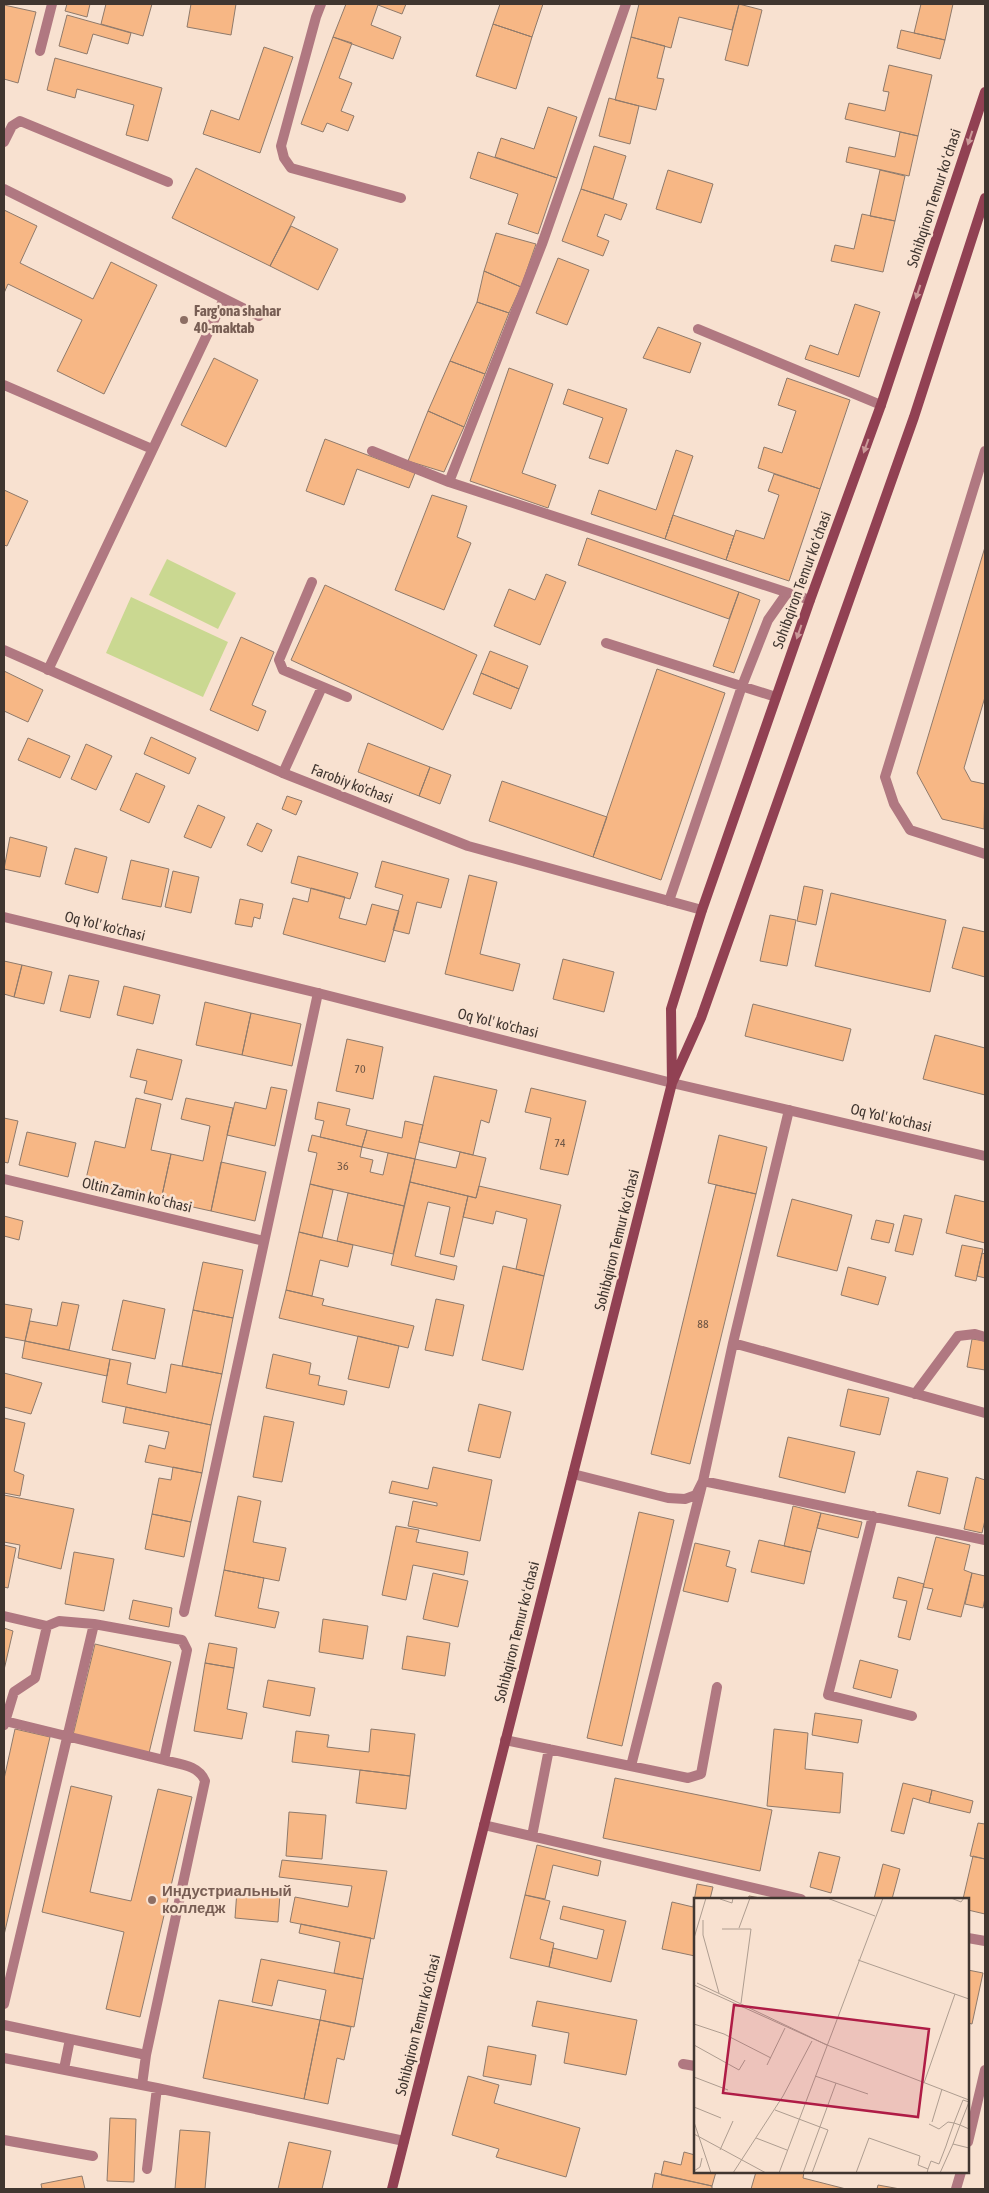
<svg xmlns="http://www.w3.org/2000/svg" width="989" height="2193" font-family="'Asap Condensed',sans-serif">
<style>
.green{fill:#cad891}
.building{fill:#f7b785;stroke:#8f7a6b}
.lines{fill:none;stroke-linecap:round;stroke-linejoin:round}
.service{stroke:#b07881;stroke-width:10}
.minor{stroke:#b07881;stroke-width:10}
.tertiary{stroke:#b07881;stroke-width:10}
.secondary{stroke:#914153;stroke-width:10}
.oneway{fill:#ca9998}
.education-dot{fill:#8d6e63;stroke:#f8e1d0;stroke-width:2}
.labels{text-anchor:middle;stroke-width:5;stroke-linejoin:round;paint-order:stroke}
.number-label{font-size:12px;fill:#6e5645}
.street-label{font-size:15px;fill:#403630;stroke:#f8e1d0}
.education-label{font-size:15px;font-weight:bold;fill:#785e54;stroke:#f8e1d0;text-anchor:start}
.inset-road{fill:none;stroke:#ae9d90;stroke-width:1}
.view{fill:#af1c46;fill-opacity:0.15;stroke:#af1c46;stroke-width:2.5}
.inset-edge{fill:none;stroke:#403630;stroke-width:2.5}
</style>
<rect width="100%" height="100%" fill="#f8e1d0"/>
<!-- green -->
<path class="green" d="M167 559 236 593 218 629 149 595Z
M131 597 228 642 203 697 106 653Z"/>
<!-- building -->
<path class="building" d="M67 4H90L87 17 65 11Z
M106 4H152L143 36 101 24Z
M191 4H236L231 35 187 27Z
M346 4H406L402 14 378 5 371 25 401 37 393 59 333 37Z
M500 4H543L532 37 493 24Z
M639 4H739L732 30 679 17 671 48 631 37Z
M739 4 762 10 748 66 725 60Z
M921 4H953L945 40 914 33Z
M4 5 36 12 18 83 4 79Z
M67 15 131 33 128 44 93 34 87 54 59 46Z
M493 24 532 37 516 89 476 76Z
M901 30 945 40 940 59 897 48Z
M333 37 352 43 339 78 352 83 341 111 354 116 348 131 327 123 323 132 301 124Z
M631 37 665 46 657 78 664 79 656 110 615 100Z
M264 47 293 57 260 153 203 134 211 110 239 120Z
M55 58 162 88 148 141 126 135 134 105 77 89 75 98 47 90Z
M889 65 932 75 918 136 845 119 849 103 885 111 889 92 883 91Z
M609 98 639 106 630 144 599 136Z
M548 107 577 117 557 178 495 157 501 138 534 149Z
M900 132 918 136 909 176 846 162 849 147 895 157Z
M594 146 626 156 613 199 581 189Z
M478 152 557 178 538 234 508 224 518 194 470 178Z
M196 168 295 217 270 266 172 218Z
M668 170 713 184 701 223 656 209Z
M880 170 905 176 895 221 870 216Z
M581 189 627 204 621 220 605 214 597 236 609 241 603 256 562 241Z
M4 210 37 226 20 263 93 299 111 262 157 285 104 394 57 371 82 320 8 284 4 293Z
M862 214 895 221 883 272 831 261 835 245 854 249Z
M291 226 338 249 318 290 270 266Z
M496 233 536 244 521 287 484 271Z
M558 258 589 270 567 325 536 313Z
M484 271 521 287 509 313 477 302Z
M477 302 509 313 485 374 450 361Z
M855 304 880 312 859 377 805 359 810 345 838 355Z
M658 327 701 343 690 373 643 358Z
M214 358 258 380 226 447 181 425Z
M450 361 485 374 464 427 428 411Z
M509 368 553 384 522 473 556 485 548 508 470 481Z
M787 378 850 400 820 489 758 468 764 447 782 453 796 411 778 405Z
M568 389 627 409 608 464 589 458 603 418 563 404Z
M428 411 464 427 444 472 408 461Z
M325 439 415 473 409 488 357 469 344 505 306 491Z
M676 450 693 456 665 539 591 514 599 490 656 510Z
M774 474 820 489 789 581 726 560 736 530 764 539 779 495 768 491Z
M4 490 28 501 7 546 4 545Z
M432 495 467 506 457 537 471 543 444 610 395 590Z
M673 515 734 536 726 560 665 539Z
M587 538 739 592 729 619 578 565Z
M985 547V697L964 768 971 781 985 784 984 829 942 819 917 773Z
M546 574 566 582 540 645 494 626 509 589 535 600Z
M325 585 477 655 443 730 291 660Z
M739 592 760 600 734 673 713 666Z
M241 637 274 652 252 705 266 711 258 731 210 710Z
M490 651 528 666 519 689 481 673Z
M657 669 725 693 661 880 593 857Z
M4 671 43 690 28 722 4 711Z
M481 673 519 689 511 709 473 694Z
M151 737 196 758 189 774 144 754Z
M28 738 70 756 60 778 18 760Z
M368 743 430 767 419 796 358 772Z
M86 744 112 756 96 790 71 779Z
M430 767 451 775 440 804 419 796Z
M136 773 165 786 149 823 120 810Z
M502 781 607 817 593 857 489 821Z
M287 796 302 801 296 815 282 809Z
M198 805 225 817 211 848 184 837Z
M257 823 272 830 262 852 247 845Z
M10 837 47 847 40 877 4 869Z
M75 848 107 857 98 893 65 884Z
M298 856 358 873 350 899 291 883Z
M131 860 169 869 161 907 122 899Z
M382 861 449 879 441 908 417 902 409 934 393 930 403 895 375 887Z
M173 871 199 877 191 913 165 907Z
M469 875 497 882 480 954 520 964 513 991 445 974Z
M804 886 823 890 816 925 797 921Z
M311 888 345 897 339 918 366 925 372 904 399 911 385 962 283 934 293 898 308 902Z
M831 893 946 920 930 992 815 966Z
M240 899 263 904 260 919 254 917 252 927 235 924Z
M770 915 796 920 787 966 760 961Z
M963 927 985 932V977L952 968Z
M563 959 614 972 604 1012 553 999Z
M4 961 22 965 14 997 4 994Z
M22 965 52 972 44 1004 14 997Z
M69 975 99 981 90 1018 60 1011Z
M124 986 160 995 153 1024 117 1015Z
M205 1002 251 1013 242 1055 196 1045Z
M753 1004 851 1029 843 1061 745 1036Z
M251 1013 301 1024 292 1066 242 1055Z
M935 1035 985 1048V1095L923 1079Z
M347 1039 383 1047 373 1099 336 1091Z
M137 1049 182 1060 172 1100 144 1093 147 1081 130 1077Z
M434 1076 497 1090 489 1123 481 1120 473 1155 419 1142Z
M271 1087 287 1090 275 1146 227 1135 235 1102 266 1109Z
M531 1088 586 1101 568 1175 540 1169 551 1118 525 1112Z
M136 1098 161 1104 151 1150 171 1154 161 1200 85 1183 95 1141 125 1148Z
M186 1098 233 1108 211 1211 161 1200 171 1154 203 1161 210 1126 181 1119Z
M318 1102 350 1109 346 1125 367 1130 362 1147 320 1137 324 1121 315 1119Z
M4 1118 18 1121 8 1163 4 1162Z
M405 1121 423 1125 415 1159 362 1147 367 1130 402 1138Z
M27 1132 76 1143 68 1177 19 1165Z
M312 1135 362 1147 360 1157 373 1160 370 1172 383 1175 388 1153 415 1159 404 1206 310 1184 317 1153 308 1151Z
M719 1135 767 1147 756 1194 708 1183Z
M460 1152 486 1158 476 1198 410 1182 415 1159 456 1168Z
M221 1162 266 1172 255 1221 211 1211Z
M410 1182 468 1196 454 1257 440 1254 450 1207 428 1202 415 1256 457 1266 454 1280 391 1265Z
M310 1184 333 1190 322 1238 299 1232Z
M716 1185 756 1194 690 1464 651 1454Z
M479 1186 561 1205 544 1276 516 1269 527 1219 496 1211 493 1224 463 1217 468 1196 476 1198Z
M348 1193 404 1206 393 1254 337 1241Z
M955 1195 985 1202V1243L946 1233Z
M792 1199 852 1215 837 1271 777 1256Z
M904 1215 922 1219 913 1255 895 1251Z
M4 1216 23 1221 19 1240 4 1236Z
M876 1220 894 1224 889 1243 871 1239Z
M299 1232 353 1245 348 1267 320 1260 312 1296 286 1290Z
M962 1245 983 1249 976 1281 955 1276Z
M982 1253 985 1254V1278L977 1276Z
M203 1262 243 1270 233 1318 193 1310Z
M503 1266 544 1276 523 1370 482 1360Z
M848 1267 886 1277 878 1305 841 1295Z
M286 1290 324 1299 322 1305 414 1326 408 1348 279 1318Z
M436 1299 464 1305 453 1356 425 1350Z
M123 1300 165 1309 155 1359 112 1350Z
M62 1302 79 1305 69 1350 25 1341 30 1321 57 1326Z
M4 1304 32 1309 25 1341 4 1337Z
M193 1310 233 1318 222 1374 182 1366Z
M358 1336 399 1346 389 1388 348 1379Z
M972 1339 985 1341V1370L967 1367Z
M25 1341 110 1359 107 1376 22 1358Z
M273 1354 311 1363 309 1374 320 1376 318 1385 347 1391 344 1405 266 1388Z
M110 1359 131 1363 127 1384 166 1393 171 1364 222 1374 211 1425 102 1402Z
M4 1373 42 1383 31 1414 4 1407Z
M848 1389 889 1398 880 1435 840 1426Z
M479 1404 511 1412 500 1458 468 1451Z
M126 1407 211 1425 202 1473 145 1462 149 1445 165 1449 169 1432 123 1423Z
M264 1416 294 1422 282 1482 253 1477Z
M4 1418 25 1423 14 1471 24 1475 20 1496 4 1493Z
M788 1437 855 1452 845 1493 779 1477Z
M173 1467 202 1473 191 1522 152 1514 159 1478 171 1480Z
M433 1467 492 1480 480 1541 408 1526 413 1501 437 1506V1503L389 1493 392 1481 428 1489Z
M917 1471 948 1478 940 1514 908 1506Z
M976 1477 985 1480V1520L982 1533 964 1529Z
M4 1495 74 1509 61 1569 18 1558 20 1545 4 1542Z
M238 1496 261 1501 253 1542 286 1548 279 1581 224 1570Z
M793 1506 821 1513 811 1552 784 1546Z
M639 1512 674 1520 622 1746 587 1738Z
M821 1513 862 1522 858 1538 817 1528Z
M152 1514 191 1522 184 1557 145 1549Z
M396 1526 419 1530 416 1542 468 1552 464 1575 413 1565 406 1600 382 1595Z
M936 1537 970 1545 964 1570 972 1573 961 1617 927 1609 933 1589 923 1587Z
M759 1540 811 1552 804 1584 751 1572Z
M695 1543 730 1551 726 1566 736 1569 728 1602 683 1591Z
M4 1545 16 1548 8 1588 4 1587Z
M74 1552 114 1559 104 1611 65 1604Z
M224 1570 264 1578 258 1608 279 1612 275 1628 215 1616Z
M433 1573 468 1581 458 1627 423 1619Z
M972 1573 985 1576V1598L983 1608 965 1604Z
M898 1577 924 1584 910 1640 898 1637 907 1601 893 1598Z
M133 1600 172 1608 169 1627 129 1619Z
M323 1619 368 1626 363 1659 319 1652Z
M4 1628 13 1631 4 1670Z
M407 1636 450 1643 445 1676 402 1669Z
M209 1643 237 1648 234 1668 205 1663Z
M95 1644 171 1662 149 1753 73 1735Z
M860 1660 898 1670 891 1698 853 1688Z
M205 1663 234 1668 227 1709 247 1713 242 1739 194 1731Z
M268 1680 315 1688 310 1716 263 1707Z
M815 1713 862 1720 858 1743 812 1735Z
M15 1729 50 1737 4 1935V1779Z
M371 1729 415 1734 410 1776 292 1762 296 1731 329 1735 327 1747 369 1752Z
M774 1729 808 1733 805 1769 843 1773 840 1813 767 1806Z
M360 1770 410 1776 406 1809 356 1803Z
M615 1778 772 1810 760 1871 603 1838Z
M903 1783 932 1790 929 1803 913 1798 904 1834 891 1831Z
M71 1786 112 1796 90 1892 131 1901 158 1789 192 1797 140 2017 106 2009 124 1932 42 1912Z
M932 1790 973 1801 970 1813 929 1803Z
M289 1812 326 1815 322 1859 286 1856Z
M978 1823 985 1824V1859L970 1856Z
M537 1845 601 1861 598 1876 553 1865 545 1899 525 1895Z
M819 1852 840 1857 831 1893 810 1887Z
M973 1856 985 1859V1914L968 1910V1899H963Z
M282 1860 387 1871 374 1939 290 1922 295 1897 348 1907 352 1886 279 1877Z
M883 1864 900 1869 892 1899H874Z
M697 1884 713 1887 710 1899H695V1956L662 1949 672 1902 693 1907Z
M237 1890 280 1894 278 1922 235 1918Z
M525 1895 550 1901 540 1939 554 1943 549 1967 510 1958Z
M749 1896 766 1899H748Z
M563 1906 626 1921 611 1982 549 1967 553 1948 597 1959 604 1930 560 1919Z
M301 1924 371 1938 363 1979 334 1973 340 1942 299 1933Z
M261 1959 363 1979 354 2027 320 2020 326 1990 278 1980 272 2006 252 2002Z
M968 1970 983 1973 972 2024 968 2023Z
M219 2000 320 2020 304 2099 203 2078Z
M537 2001 637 2020 626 2075 564 2063 569 2033 532 2026Z
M320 2020 351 2027 344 2060 337 2058 328 2104 304 2099Z
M488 2046 536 2055 531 2085 483 2076Z
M468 2076 499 2085 494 2103 580 2128 566 2177 496 2157 499 2149 452 2135Z
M110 2118 136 2119 134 2182 107 2181Z
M180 2130 210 2132 205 2189H175Z
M289 2142 331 2151 322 2189H278Z
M684 2152 695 2155V2172H716L712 2186 661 2175 664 2161 681 2165Z
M756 2172 779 2173 804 2172 803 2178 846 2189H751Z
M655 2173 712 2186V2189H652Z
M82 2176 85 2189H42L41 2184Z
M878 2185 900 2189H877Z"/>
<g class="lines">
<!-- service -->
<path class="service" d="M4 142 12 126 20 121 168 182
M4 189 259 316
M698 329 881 405
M4 385 152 449
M985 451 885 777 894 804 910 830 985 854
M312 582 279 660 283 670 347 697
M606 643 776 697
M48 670 224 299
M283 773 322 687
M669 901 742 686 768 620 787 593
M733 1343 985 1413
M915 1394 958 1336 975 1334 985 1337
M573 1474 668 1498 685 1499 696 1495 703 1481 985 1540
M873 1516 828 1695 912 1716
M4 1616 47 1626 59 1621 94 1624 182 1640 187 1650 164 1760C179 1764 199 1765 205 1781L146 2055 142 2085
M5 1721 164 1760
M4 1725 14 1692 35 1678 47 1626
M505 1740 688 1778 701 1774 717 1687
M631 1766 703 1481 733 1343 789 1110
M484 1825 801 1899
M532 1836 549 1749
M968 1938 985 1941
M4 2004 94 1624
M4 2025 146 2055
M4 2058 157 2088 404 2141
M683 2064 695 2066
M64 2069 70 2039
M4 2140 93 2156
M968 2142 985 2070
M147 2169 157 2088
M956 2189 961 2172"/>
<!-- minor -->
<path class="minor" d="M321 4 316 17 281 146 284 158 291 168 401 198
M40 51 52 4
M372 451 449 482 810 600
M449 482 542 244 626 4
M4 650 283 773 468 846 702 910
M4 1179 264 1241
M184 1612 318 993"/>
<!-- tertiary -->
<path class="tertiary" d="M4 917 318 993 672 1083 985 1156"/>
<!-- secondary -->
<path class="secondary" d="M985 92 881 405 810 600 702 910 671 1009 672 1083 701 1018 914 417 985 198
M392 2189 672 1083"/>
</g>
<!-- one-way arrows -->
<defs><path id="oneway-solid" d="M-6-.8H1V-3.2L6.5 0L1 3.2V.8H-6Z" transform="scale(1.25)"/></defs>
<g class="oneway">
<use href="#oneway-solid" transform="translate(970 138) rotate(108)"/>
<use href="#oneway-solid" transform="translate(918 292) rotate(108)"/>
<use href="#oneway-solid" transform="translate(866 446) rotate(110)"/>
<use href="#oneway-solid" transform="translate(799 632) rotate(109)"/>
</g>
<!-- markers -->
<g class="education-dot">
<circle cx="184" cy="320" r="5"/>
<circle cx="152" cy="1900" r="5"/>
</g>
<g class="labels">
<!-- number labels -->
<g class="number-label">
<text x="360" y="1073">70</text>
<text x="560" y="1147">74</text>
<text x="343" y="1170">36</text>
<text x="703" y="1328">88</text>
</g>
<!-- street labels -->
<g class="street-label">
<text transform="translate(934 198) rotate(-72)" y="5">Sohibqiron Temur koʻchasi</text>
<text transform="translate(802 580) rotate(-70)" y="5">Sohibqiron Temur koʻchasi</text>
<text transform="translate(352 784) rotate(21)" y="5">Farobiy ko'chasi</text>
<text transform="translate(105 926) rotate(14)" y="5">Oq Yol' ko'chasi</text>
<text transform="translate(498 1023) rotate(14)" y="5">Oq Yol' ko'chasi</text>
<text transform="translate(891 1118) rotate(13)" y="5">Oq Yol' ko'chasi</text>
<text transform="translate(137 1195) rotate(13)" y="5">Oltin Zamin koʻchasi</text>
<text transform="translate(617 1240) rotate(-76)" y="5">Sohibqiron Temur koʻchasi</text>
<text transform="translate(517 1632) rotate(-76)" y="5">Sohibqiron Temur koʻchasi</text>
<text transform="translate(418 2025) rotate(-76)" y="5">Sohibqiron Temur koʻchasi</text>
</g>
<!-- education labels -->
<g class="education-label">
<text x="194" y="316">Farg'ona shahar<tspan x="194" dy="17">40-maktab</tspan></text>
<text x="162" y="1896">Индустриальный<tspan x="162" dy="17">колледж</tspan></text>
</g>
</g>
<!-- overview -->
<g transform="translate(694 1898)">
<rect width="275" height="275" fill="#f8e1d0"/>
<path class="inset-road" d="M133 0 181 18M257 0 267 4 270 0M26 1 38 5 39 0M9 22V37L25 95M45 30 56 0M28 31H57L47 105M0 40 12 0M164 62 275 101M0 87 133 147 3 85M0 126 30 136 77 160M0 147 45 172 51 162M133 147 275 202M73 167 91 130M121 178 174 196M0 179 34 192M230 185 261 96M0 209 27 220M81 212 134 232 118 275M0 224 17 275M238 224 248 191M275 231 266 227 259 246 275 250M0 236 72 275M62 240 93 252M26 252 39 223M234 271 237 263 245 266 252 248 254 242 260 225 269 202 275 204 266 227 260 225 254 224 245 231 235 226M0 273 6 269 8 260M39 275 89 198 118 143M85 275 189 0M109 275 142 185M162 275 175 240 226 258 224 267 234 271 233 275M246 275 259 246"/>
<path class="view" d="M40 107 235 131 224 219 29 195Z"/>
<rect width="275" height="275" class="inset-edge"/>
</g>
<!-- border -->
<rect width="989" height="2193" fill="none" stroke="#403630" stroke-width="10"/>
</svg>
